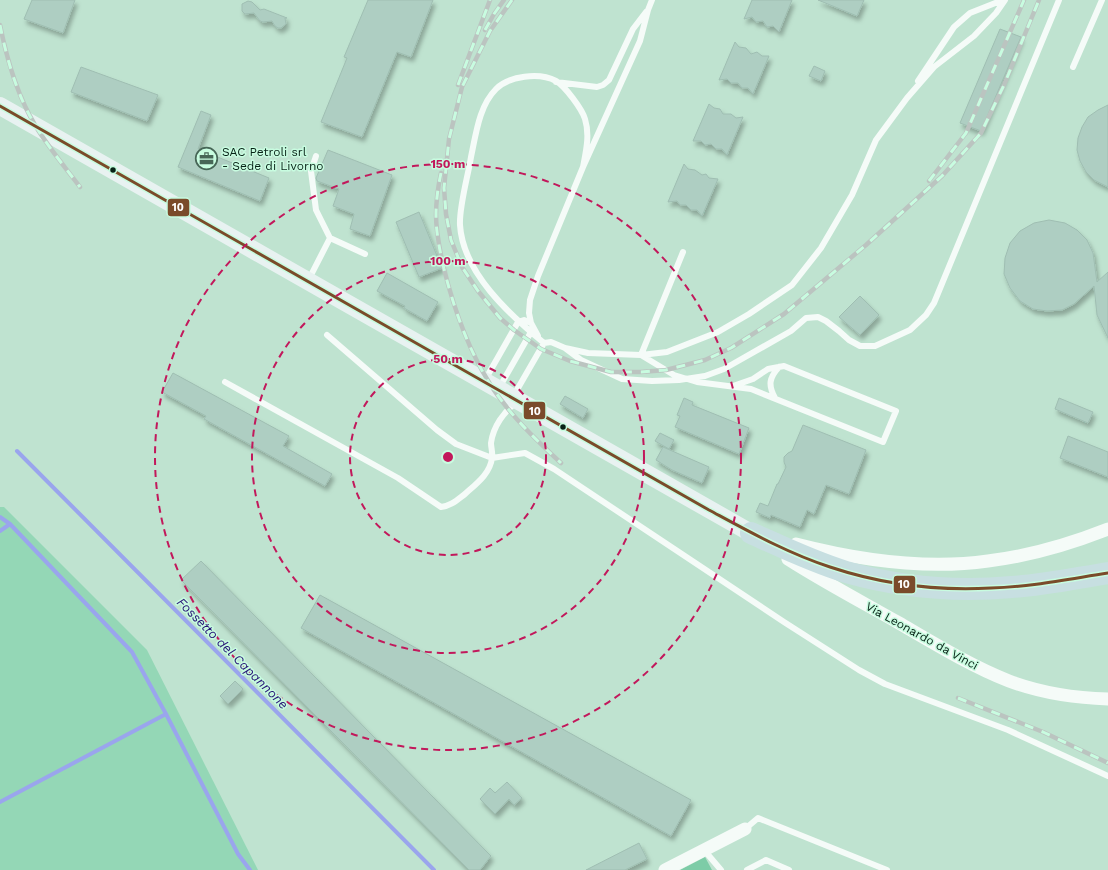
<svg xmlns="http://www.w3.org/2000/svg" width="1108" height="870" font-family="'Work Sans',sans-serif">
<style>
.green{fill:#94d7b6}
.forest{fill:#7dcca7}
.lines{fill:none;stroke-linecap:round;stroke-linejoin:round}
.stream{stroke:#9aa5ed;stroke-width:4}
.building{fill:#aecec2;stroke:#9fbeb2;filter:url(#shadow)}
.lane{stroke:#f5fbf8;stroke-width:6}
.street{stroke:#f5fbf8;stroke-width:13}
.secondary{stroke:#e8f2f1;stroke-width:18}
.highway{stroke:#c7dfe1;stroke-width:22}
.rail-casing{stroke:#bbc4c0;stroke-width:4.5}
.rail{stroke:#c8fce0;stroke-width:3;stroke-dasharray:9;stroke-linecap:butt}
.bus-1-casing{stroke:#c8fce0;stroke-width:6}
.bus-1{stroke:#7a4b2a;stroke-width:3}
.ring{fill:none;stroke:#c2185b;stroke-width:2;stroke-dasharray:7 5}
.bus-dot{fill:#072216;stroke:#c8fce0;stroke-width:1.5}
.labels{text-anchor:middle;stroke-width:3;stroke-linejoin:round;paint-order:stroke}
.poi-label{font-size:12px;fill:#072216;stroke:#c8fce0;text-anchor:start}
.street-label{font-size:12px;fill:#072216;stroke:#c8fce0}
.water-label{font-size:13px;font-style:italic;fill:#271476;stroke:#c8fce0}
.centre{fill:#c2185b;stroke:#c8fce0;stroke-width:2}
.ring-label{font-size:12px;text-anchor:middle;font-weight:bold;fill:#c2185b;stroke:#c8fce0;stroke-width:3;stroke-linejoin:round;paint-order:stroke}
.line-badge{stroke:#c8fce0;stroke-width:1.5}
.badge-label{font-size:11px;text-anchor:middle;font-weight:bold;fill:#fff}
</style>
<defs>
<filter id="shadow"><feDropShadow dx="2.5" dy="4.5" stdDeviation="2" flood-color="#0004"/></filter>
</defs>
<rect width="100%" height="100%" fill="#bfe3d0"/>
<!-- green -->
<path class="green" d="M0 507H4L147 650 258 870H0Z"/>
<!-- forest -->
<path class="forest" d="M705 857 712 870H680Z"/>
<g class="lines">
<!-- stream -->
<path class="stream" d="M17 451 434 870
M0 517 10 524 132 652 166 714 238 854 250 870
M0 531 10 524
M0 802 166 714"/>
</g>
<!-- building -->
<path class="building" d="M32 0H75L63 33 24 19Z
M368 0H433L411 57 397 52 362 137 321 122 347 58 344 57Z
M752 0H792L779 32 773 26 767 27 763 21 756 22 752 17 744 19Z
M818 0H864L857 16Z
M248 1 252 2 260 10 264 9 287 18H285L286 24 281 28H278L275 26 272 21 263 22 260 21 254 13 245 14 242 11V4Z
M1000 29 1021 37 981 131 960 123Z
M735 42 739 47 746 48 751 54 757 52 762 56H769L753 94 748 88H742L738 83H731L727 79 719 80Z
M814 66 825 71 821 81 809 76Z
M81 67 158 95 147 121 71 92Z
M709 104 714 108 720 109 723 114H731L736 118 743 117 727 155 722 149H716L711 144 705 145 701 141H693Z
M1108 105V187L1094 180 1086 172 1080 161 1077 150 1078 138 1082 127 1088 117 1098 110Z
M201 111 211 115 198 149 269 178 260 201 178 167Z
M328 150 392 175 370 236 350 229 354 214 333 206 339 189 317 181 316 178Z
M684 164 688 169 695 170 702 175 706 174 709 178 718 179 702 216 697 210H691L686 205H680L677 201 668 202Z
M419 212 442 268 419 277 396 222Z
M1049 220 1065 223 1077 230 1087 240 1093 253 1097 282 1108 272V338L1097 315 1094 286 1074 304 1062 310 1047 311 1033 309 1020 301 1010 288 1004 274 1005 258 1010 243 1020 231 1034 223Z
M387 273 438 302 427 321 404 308 405 306 377 291Z
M860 296 879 315 860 335 839 317Z
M173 373 289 436 283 446 332 474 325 486 204 419 206 416 162 392Z
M565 396 588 409 583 418 560 404Z
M684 398 693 402 692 405 749 428 739 454 675 427 680 416 677 415Z
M1059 398 1093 412 1088 423 1055 409Z
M803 425 866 450 849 494 826 485 814 514 807 510 800 527 771 515 770 518 756 512 760 503 768 506 777 484H778L786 467 784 462V457L788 453 792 451Z
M660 433 674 440 669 449 655 441Z
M1068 436 1108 452V477L1060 458Z
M663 447 709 467 702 483 672 470 656 460Z
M201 561 491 856 480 870H469L181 580Z
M320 595 691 800 671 836 301 628Z
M235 681 243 689 228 704 220 696Z
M507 782 522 798 514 805 509 799 495 814 480 799 490 788 495 793Z
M639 843 647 859 625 870H586Z"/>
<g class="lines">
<!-- lane -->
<path class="lane" d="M1073 67 1102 0
M918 81 954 27 970 13 1003 0
M556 82 597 87 603 85 609 80 633 29 646 12
M316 156 311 171 316 210 330 238 365 254
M683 252 641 355 674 375 697 382 751 389 883 442 896 411 784 366 768 369 753 379 733 386
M309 279 330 238
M327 335 437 430 456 444 492 458 525 453 554 469 784 622 859 670 885 684 1008 730 1108 776
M538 336 531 323 529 313 530 300 538 276 583 167 640 41 648 10 652 0
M544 343C510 315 463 273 460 225 459 207 468 176 471 157 476 134 479 106 496 89 509 76 539 72 556 81 565 86 582 109 585 119 590 135 586 151 583 167
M565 348 581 360 622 379 652 381 679 380 705 376 724 369 791 331 806 318 818 317 826 321 839 331 849 340 860 346H875L910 330 926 315 934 303 1059 0
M485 380 518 322 524 320 531 323
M225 382 398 478 441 507C451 506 457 500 465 494 476 484 490 474 492 458 493 453 491 448 491 443 493 427 504 411 517 402
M499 388 531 332 533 331
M514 395 544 343 551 342 565 348 588 353 641 355 667 352 718 332 749 314 792 285 821 248 852 195 876 140 907 98 934 67 974 36 996 13 1005 0
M775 398C768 385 769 378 779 367
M745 829 758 818 887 870
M704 850 721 870
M747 870 766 860 789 870"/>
<!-- street -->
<path class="street" d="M796 544C858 560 924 570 988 561 1029 556 1070 544 1108 529
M788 559C824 582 862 602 899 623 935 644 971 666 1009 681 1041 693 1075 698 1108 699
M665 870 745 829"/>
<!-- secondary -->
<path class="secondary" d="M0 106 751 533"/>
<!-- highway -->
<path class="highway" d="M751 533C782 547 813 562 846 572 899 587 957 592 1012 587 1044 585 1076 578 1108 573"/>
<defs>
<path id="rail" d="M512 0 490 31 462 87 449 139 444 188 446 214 451 240 462 267 478 291 500 318 514 330 541 349 570 361 611 372H641L666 370 705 360 731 348 784 314 866 245 942 176 981 133 1004 85 1039 0
M0 25C7 60 17 95 35 125 48 147 65 167 80 187
M485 30 494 14 504 0
M458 85 490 0
M441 173C438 187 436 201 436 215 436 234 440 251 444 269 454 309 468 349 490 384 509 414 535 439 561 463
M929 181 966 133 1024 0
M958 698 1043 732 1108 763"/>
</defs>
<!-- rail casing -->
<use href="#rail" class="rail-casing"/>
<!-- rail -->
<use href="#rail" class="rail"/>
<defs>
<path id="bus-1" d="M0 106 709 510C748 531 787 553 830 567 881 584 936 591 991 588 1030 587 1069 579 1108 573"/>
</defs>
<!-- bus-1 casing -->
<use href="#bus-1" class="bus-1-casing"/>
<!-- bus-1 -->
<use href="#bus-1" class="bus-1"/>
</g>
<!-- distance rings -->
<g class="ring">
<circle cx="448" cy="457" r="98"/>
<circle cx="448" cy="457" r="196"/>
<circle cx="448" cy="457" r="293"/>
</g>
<!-- icons -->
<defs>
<symbol id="office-ring" viewBox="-11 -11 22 22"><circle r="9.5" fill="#c8fce0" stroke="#476657" stroke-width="1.5"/><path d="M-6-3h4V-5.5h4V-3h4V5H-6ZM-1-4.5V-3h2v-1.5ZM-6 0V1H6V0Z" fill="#476657"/></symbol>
</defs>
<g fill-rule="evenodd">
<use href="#office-ring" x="194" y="146" width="25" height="25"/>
</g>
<!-- markers -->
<g class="bus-dot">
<circle cx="113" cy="170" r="3.5"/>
<circle cx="563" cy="427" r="3.5"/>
</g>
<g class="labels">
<!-- poi labels -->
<g class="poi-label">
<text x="222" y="156">SAC Petroli srl<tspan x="222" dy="14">- Sede di Livorno</tspan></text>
</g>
<!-- street labels -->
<g class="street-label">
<text transform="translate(922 636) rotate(29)" y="4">Via Leonardo da Vinci</text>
</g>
<!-- water labels -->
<g class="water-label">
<text transform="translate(233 653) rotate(45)" y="5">Fossetto del Capannone</text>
</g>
</g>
<circle cx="448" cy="457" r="6" class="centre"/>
<g class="ring-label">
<text x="448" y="168">150 m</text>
<text x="448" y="265">100 m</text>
<text x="448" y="363">50 m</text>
</g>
<g class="line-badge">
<rect x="167" y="198" width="23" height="19" rx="4" fill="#7a4b2a"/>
<rect x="523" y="401" width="23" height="19" rx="4" fill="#7a4b2a"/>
<rect x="893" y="575" width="23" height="19" rx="4" fill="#7a4b2a"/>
</g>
<g class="badge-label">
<text x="178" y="211">10</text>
<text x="535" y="415">10</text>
<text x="904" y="588">10</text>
</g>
</svg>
